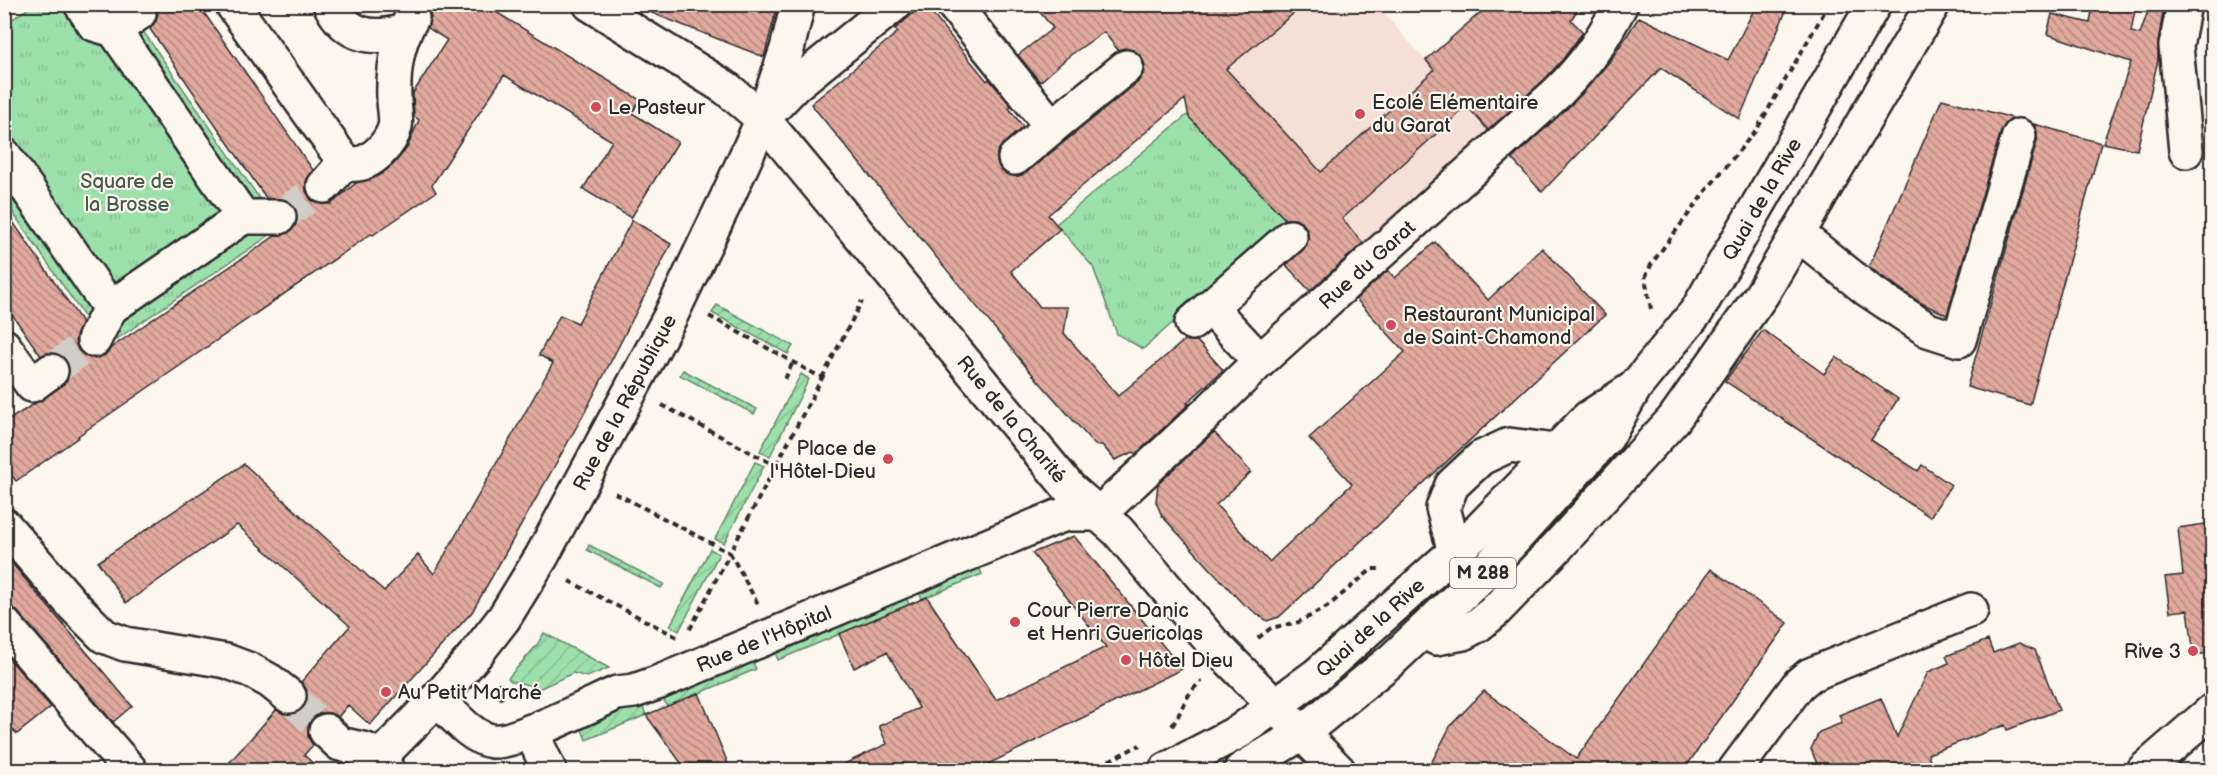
<svg xmlns="http://www.w3.org/2000/svg" width="2217" height="775" font-family="'Balsamiq Sans',sans-serif">
<style>
.built{fill:#f4e0d5}
.grass{fill:url(#grass-tufts);stroke:#64866c;stroke-width:1.5}
.garden{fill:url(#garden-furrows);stroke:#64866c;stroke-width:1.5}
.building{fill:url(#building-back-hatch);stroke:#2b2b2b;stroke-width:1.5}
.lines{fill:none;stroke-linecap:round;stroke-linejoin:round}
.minor-tunnel{stroke:#d1cec5;stroke-width:33;stroke-dasharray:33 16;stroke-linecap:butt}
.minor-casing{stroke:#2b2b2b;stroke-width:38}
.major-casing{stroke:#2b2b2b;stroke-width:38}
.path{stroke:#2b2b2b;stroke-width:4;stroke-dasharray:6 4.5;stroke-linecap:butt}
.minor{stroke:#fbf7ec;stroke-width:33}
.major{stroke:#fbf7ec;stroke-width:33}
.poi-dot{fill:#d1495b;stroke:#fbf7ec;stroke-width:2}
.labels{text-anchor:middle;stroke-width:4.5;stroke-linejoin:round;paint-order:stroke}
.shield{fill:#fbf7ec;stroke:#696865;stroke-width:1.5}
.shield-label{font-size:18px;font-weight:bold;fill:#2b2b2b}
.poi-label{font-size:20px;fill:#2b2b2b;stroke:#fbf7ec;text-anchor:start}
.park-label{font-size:20px;fill:#47584b;stroke:#fbf7ec}
.street-label{font-size:20px;fill:#2b2b2b;stroke:#fbf7ec}
</style>
<defs>
<pattern id="grass-tufts" width="24" height="20" patternUnits="userSpaceOnUse" patternTransform="scale(1.5)"><rect width="24" height="20" fill="#9ce0ac"/><path d="M3 7l-1-3M5 7V3M7 7l1-3M15 17l-1-3M17 17v-4M19 17l1-3" fill="none" stroke="#87c094"/></pattern>
<pattern id="garden-furrows" width="10" height="10" patternUnits="userSpaceOnUse" patternTransform="scale(1.5)"><rect width="10" height="10" fill="#9ce0ac"/><path d="M-1 1l2-2M0 10L10 0M9 11l2-2" fill="none" stroke="#87c094"/></pattern>
<pattern id="building-back-hatch" width="6" height="6" patternUnits="userSpaceOnUse" patternTransform="scale(1.5)"><rect width="6" height="6" fill="#e2a99f"/><path d="M-1 5l2 2M0 0l6 6M5-1l2 2" fill="none" stroke="#b78a82"/></pattern>
</defs>
<rect width="100%" height="100%" fill="#fbf7ec"/>
<filter id="ink" filterUnits="userSpaceOnUse"><feTurbulence type="fractalNoise" baseFrequency=".0167" numOctaves="2"/><feDisplacementMap in="SourceGraphic" scale="12" xChannelSelector="R" yChannelSelector="G"/><feConvolveMatrix kernelMatrix="1 2 1 2 8 2 1 2 1" color-interpolation-filters="sRGB"/></filter>
<g filter="url(#ink)">
<!-- built -->
<path class="built" d="M1205 5H1376L1489 131 1364 244 1211 77Z"/>
<!-- grass -->
<path class="grass" d="M33 5H105L114 16 127 8 280 228 105 347 5 201 4 25Z
M1187 115 1302 237 1177 319 1143 349 1117 334 1093 267 1056 224Z"/>
<!-- garden -->
<path class="garden" d="M717 305 793 346 788 354 712 313Z
M683 370 757 409 754 414 680 375Z
M801 374 809 379 770 456 760 451Z
M755 462 764 466 724 543 715 539Z
M589 545 664 584 661 588 587 550Z
M710 549 719 554 679 631 670 626Z
M975 559 982 574 922 599 916 584Z
M903 589 909 605 778 660 772 645Z
M544 633 609 668 587 677 573 673 541 688 511 681 508 678 537 645Z
M749 654 756 669 667 707 660 691Z
M640 699 646 715 586 740 580 724Z"/>
<!-- building -->
<path class="building" d="M155 4H198L313 170 306 182V191L311 200 320 204H331L356 183 372 179 382 173 393 165 407 148 419 120 414 116 413 93 447 40 428 28 431 17 428 9 424 4H483L640 100 632 113 678 142 631 218 583 189 612 141 504 75 432 185 436 192 373 235 371 234 78 436 79 437 16 481 4 465V423L62 386 68 379 70 369 66 360 59 354 50 352 41 356 4 303V209L82 322 75 341 78 350 85 356 95 359 105 355 112 347 275 236 288 233 295 226 298 216 295 207 288 201 266 198 150 29 156 21 158 12Z
M634 4H778L764 57 634 6Z
M924 4 987 81 989 79 1011 106 1009 108 1023 127 1003 144 997 152V162L1001 170 1008 175 1018 176 1027 172 1138 82 1143 74 1145 65 1141 56 1133 50 1124 48 1118 50 1104 32 1069 56 1040 82 1018 55 1053 28 1033 4H1305L1226 69 1321 172 1434 70 1426 60 1490 4H1581L1571 20 1583 32 1563 59 1545 79 1488 130 1467 106 1342 219 1363 243 1310 291 1286 265 1302 251 1307 244 1308 234 1304 225 1295 219H1285L1189 117 1185 99 1048 215 1060 229 1011 271 1040 307H1068L1064 333 1118 396 1185 340 1197 341 1223 370 1187 403 1189 404 1136 454 1133 452 1115 460 1102 445H1095L1028 369 811 104 898 32 895 29Z
M1757 4H1789L1739 119 1661 68 1542 192 1512 159 1582 94 1610 61 1639 17 1728 60Z
M2093 4H2136L2131 32 2140 34 2149 8 2163 12 2158 43V60L2137 150 2103 143 2131 62 2047 34 2052 14 2090 23Z
M1942 99 2013 118 2006 123 2001 131 1947 315 1921 303 1869 267Z
M2034 124 2101 143 2030 405 1967 387 2037 141V132Z
M632 220 671 244 585 412 472 612 370 725 348 705 338 717 330 713H321L313 718 308 727V737L313 745 304 755 321 771H222L276 710 287 715 295 714 303 708 308 698 307 690 301 682 350 626 237 525 126 603 98 562 244 464 384 591 418 555 434 574 553 363 539 355 560 315 578 323Z
M1435 242 1488 300 1542 248 1605 315 1279 617 1267 621 1241 602 1162 516 1156 502 1158 484 1214 432 1251 472 1216 505 1269 562 1352 484 1309 438 1405 352 1356 299 1388 270 1395 278Z
M1763 330 1824 374 1836 357 1898 399 1871 440 1918 471 1922 465 1951 485 1930 517 1725 381Z
M2212 523V653L2194 655 2188 610 2170 612 2165 577 2183 575 2178 528Z
M1074 536 1182 669 974 771H829L887 744 879 726 919 708 887 652 854 668 839 634 927 597 996 700 1106 647 1032 553Z
M4 554 132 706 113 722 18 612 4 602Z
M1711 569 1788 623 1683 771H1427L1451 725 1484 691 1576 759Z
M1988 640 1993 653 2019 643 2035 650 2059 710 2007 730 2005 725 1928 754 1934 771H1820L1811 749 1819 732 1842 723 1839 715 1881 698 1897 737 1928 672 1949 663 1946 656Z
M5 654 51 707 17 734 4 720Z
M699 693 731 771H687L646 715Z"/>
<g class="lines">
<!-- minor-tunnel -->
<path class="minor-tunnel" d="M279 217 324 186
M51 371 94 340
M289 696 326 731"/>
<defs>
<g id="minor">
<path d="M232 4 341 157C344 160 348 164 352 164 371 166 391 143 395 127 397 119 394 107 394 99 393 72 397 41 412 18"/>
<path d="M330 4C346 36 372 41 404 31"/>
<path d="M953 4 1052 127 1015 158"/>
<path d="M2184 4 2176 46 2186 151"/>
<path d="M114 30 139 13"/>
<path d="M770 111 794 86 895 4"/>
<path d="M1052 127 1126 67"/>
<path d="M4 155 110 308 243 217 114 30 94 24 81 4"/>
<path d="M324 186 346 161"/>
<path d="M243 217H279"/>
<path d="M1798 234 1868 290 1928 330 1959 340 2019 136"/>
<path d="M1210 307 1290 237"/>
<path d="M1192 323 1210 307 1260 361"/>
<path d="M94 340 110 308"/>
<path d="M4 346 32 385 51 371"/>
<path d="M4 525 74 606 104 636 125 644 226 661 250 670 270 681 289 696"/>
<path d="M1455 552 1443 508 1452 485 1481 458 1509 445 1556 451"/>
<path d="M4 624 130 770"/>
<path d="M1425 630 1436 638 1463 633 1478 625 1494 612 1557 547 1674 419 1762 294 1933 4"/>
<path id="s1" d="M437 699C452 713 471 738 492 741 515 744 592 704 617 693L634 691 657 683 1057 517 1067 514H1099L1207 413 1260 361 1558 92C1587 63 1602 40 1621 4"/>
<path d="M326 731 340 744 367 750 387 770"/>
<path d="M531 731 549 770"/>
<path id="s2" d="M367 770 437 699 476 654 504 618 542 556 670 317 727 198 763 119 787 49 798 4"/>
<path d="M1735 770 1799 684 1810 675 1971 610"/>
</g>
<g id="major">
<path id="s3" d="M590 4 726 88 763 119 1070 489 1118 531 1212 642 1338 770"/>
<path id="s4" d="M1166 770 1240 731 1318 674 1478 531 1588 418 1631 390"/>
<path id="s5" d="M1241 770 1302 733 1393 659 1479 578 1607 437 1635 387 1697 311 1874 4"/>
<path d="M2144 770 2212 711"/>
</g>
</defs>
<!-- minor casing -->
<use href="#minor" class="minor-casing"/>
<!-- major casing -->
<use href="#major" class="major-casing"/>
<!-- path -->
<path class="path" d="M1651 309 1645 278 1652 263 1705 192 1757 129 1829 4
M709 316 822 378 730 553 758 604
M822 378 862 301
M785 379 793 362
M662 405 776 466
M615 493 730 553 689 631
M569 581 677 637
M1258 638 1271 628 1299 622 1327 607 1372 569H1382
M496 684 503 703
M497 684 530 692
M1172 726C1185 707 1183 696 1202 681
M1090 770 1140 745"/>
<!-- minor -->
<use href="#minor" class="minor"/>
<!-- major -->
<use href="#major" class="major"/>
</g>
</g>
<!-- markers -->
<g class="poi-dot">
<circle cx="596" cy="107" r="6"/>
<circle cx="1360" cy="114" r="6"/>
<circle cx="1391" cy="325" r="6"/>
<circle cx="888" cy="459" r="6"/>
<circle cx="1015" cy="622" r="6"/>
<circle cx="2193" cy="651" r="6"/>
<circle cx="1126" cy="660" r="6"/>
<circle cx="386" cy="692" r="6"/>
</g>
<g class="labels">
<!-- shield labels -->
<rect class="shield" x="1450" y="558" width="66" height="30" rx="4.5"/>
<g class="shield-label">
<text x="1483" y="579">M 288</text>
</g>
<!-- poi labels -->
<g class="poi-label">
<text x="1372" y="109">Ecolé Elémentaire<tspan x="1372" dy="23">du Garat</tspan></text>
<text x="608" y="114">Le Pasteur</text>
<text x="1403" y="321">Restaurant Municipal<tspan x="1403" dy="23">de Saint-Chamond</tspan></text>
<text x="876" y="455" text-anchor="end">Place de<tspan x="876" dy="23">l'Hôtel-Dieu</tspan></text>
<text x="1027" y="617">Cour Pierre Danic<tspan x="1027" dy="23">et Henri Guericolas</tspan></text>
<text x="2181" y="658" text-anchor="end">Rive 3</text>
<text x="1138" y="667">Hôtel Dieu</text>
<text x="398" y="699">Au Petit Marché</text>
</g>
<!-- park labels -->
<g class="park-label">
<text x="127" y="188">Square de<tspan x="127" dy="23">la Brosse</tspan></text>
</g>
<!-- street labels -->
<g class="street-label">
<text dy="7" stroke="none"><textPath href="#s5" startOffset="782">Quai de la Rive</textPath></text>
<text dy="7" stroke="none"><textPath href="#s1" startOffset="1088">Rue du Garat</textPath></text>
<text dy="7" stroke="none"><textPath href="#s2" startOffset="452">Rue de la République</textPath></text>
<text dy="7" stroke="none"><textPath href="#s3" startOffset="598">Rue de la Charité</textPath></text>
<text dy="7" stroke="none"><textPath href="#s4" startOffset="250">Quai de la Rive</textPath></text>
<text dy="7" stroke="none"><textPath href="#s1" startOffset="362">Rue de l'Hôpital</textPath></text>
</g>
</g>
<!-- margin -->
<rect width="2217" height="775" fill="none" stroke="#fbf7ec" stroke-width="24"/>
<rect x="12" y="12" width="2193" height="751" fill="none" stroke="#2b2b2b" stroke-width="2" filter="url(#ink)"/>
</svg>
